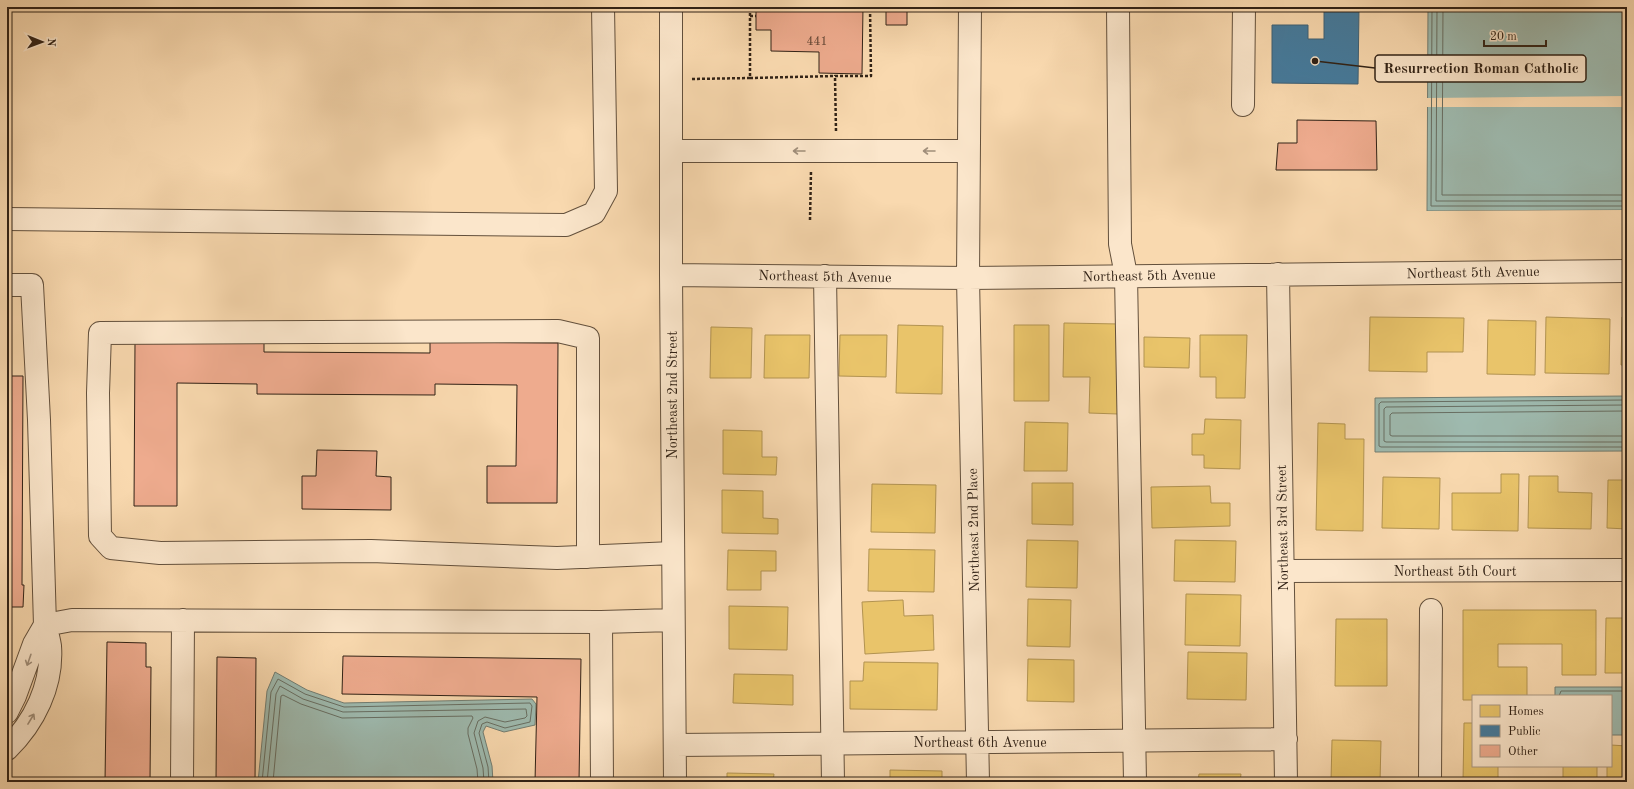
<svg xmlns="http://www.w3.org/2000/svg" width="1634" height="789" font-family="'Old Standard TT',serif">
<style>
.water{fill:#9ebaaf;stroke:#727d72}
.pier{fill:#f9d9af}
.homes{fill:#e9c46a;stroke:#b29351}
.public{fill:#457b9d;stroke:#3f6074}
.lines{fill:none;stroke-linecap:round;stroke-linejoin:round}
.shore{stroke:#686e62;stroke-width:1}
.building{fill:#eeab8e;stroke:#312216}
.minor-casing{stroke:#63503c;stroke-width:24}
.path{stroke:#312216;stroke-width:2.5;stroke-dasharray:3 2;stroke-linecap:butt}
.minor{stroke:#fbe6cb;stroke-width:22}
.oneway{stroke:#a08e7a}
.labels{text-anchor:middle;stroke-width:4;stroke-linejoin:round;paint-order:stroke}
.number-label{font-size:12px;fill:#604434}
.street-label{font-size:14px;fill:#312216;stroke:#fbe6cb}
.leader{fill:none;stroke:#312216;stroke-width:1.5}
.callout-dot{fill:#312216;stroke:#fbe6cb;stroke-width:1.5}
.callout{fill:#fbe6cb;stroke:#312216;stroke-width:1.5}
.callout-label{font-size:15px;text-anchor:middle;font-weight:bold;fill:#312216}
</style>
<rect width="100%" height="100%" fill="#f9d9af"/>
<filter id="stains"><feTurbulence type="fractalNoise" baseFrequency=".005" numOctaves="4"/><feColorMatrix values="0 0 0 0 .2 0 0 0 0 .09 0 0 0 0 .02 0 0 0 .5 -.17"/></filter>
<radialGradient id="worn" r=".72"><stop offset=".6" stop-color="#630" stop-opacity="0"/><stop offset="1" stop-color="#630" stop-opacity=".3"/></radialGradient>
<!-- water -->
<path class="water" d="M1428 7H1627V210L1427 211Z
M1627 396V451L1375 452V398Z
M275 672 307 690 344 703 532 699 536 704 535 725 504 732 486 726 483 732 492 766 493 782H258L267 691Z
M1555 687H1627V735H1611V696H1555Z"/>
<!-- pier -->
<path class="pier" d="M1627 96V107H1427V98Z
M1627 210V212L1427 213V211Z"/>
<!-- homes -->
<path class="homes" d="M1370 317 1464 318 1463 352H1427V372L1369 371Z
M1546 317 1610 319 1609 374 1545 373Z
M1622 317H1627V365H1621Z
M1488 320 1536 321 1535 375 1487 374Z
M1064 323 1120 324 1118 414 1089 413 1090 377H1063Z
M898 325 943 326 942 394 896 393Z
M1014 325H1049V401H1014Z
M711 327 752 328 751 378H710Z
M765 335H810L809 378H764Z
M840 335H887L886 377 839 376Z
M1200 335H1247L1245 398H1216V377H1200Z
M1144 337 1190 338 1189 368 1144 367Z
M1205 419 1241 420 1240 469 1204 468V455H1192V434H1204Z
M1025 422 1068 423 1067 471H1024Z
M1318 423 1345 424V439H1364L1363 531 1316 530Z
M723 430 762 431V457H777L776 475 723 474Z
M1501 474H1519L1518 531 1452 530V493H1501Z
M1529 476H1558V492L1592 493 1591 529 1528 528Z
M1383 477 1440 478 1439 529 1382 528Z
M1608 480H1627V529L1607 528Z
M1032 483H1073V525L1032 524Z
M872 484 936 485 935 533 871 532Z
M1210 486 1211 503H1230V526L1152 528 1151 487Z
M722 490 763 491V518L778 519V534L722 533Z
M1027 540 1078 541 1077 588 1026 587Z
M1175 540 1236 541 1235 582 1174 581Z
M869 549 935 550 934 592 868 591Z
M728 550 776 551V571H761V590H727Z
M1186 594 1241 595 1240 646 1185 645Z
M1028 599 1071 600 1070 647 1027 646Z
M903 600 904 616 933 615 934 650 865 654 862 602Z
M729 606 788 607 787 650 729 649Z
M1463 610H1596V675H1562V644H1498V667H1527V696H1473V700H1463Z
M1606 618H1627V673H1605Z
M1336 619H1387V686H1335Z
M1188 652 1247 653 1246 700 1187 699Z
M1028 659 1074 660V702L1027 701Z
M864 662 938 663 937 710 850 709V681H863Z
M734 674 793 675V705L733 703Z
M1464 723H1473V766H1498V779H1563V766H1597V782H1463Z
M1332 740 1381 741 1380 782H1331Z
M1611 745 1627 746V782H1607V766H1611Z
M890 770 942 771V782H890Z
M727 773 774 774 773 782H727Z
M1199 774H1241L1240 782H1198Z"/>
<!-- public -->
<path class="public" d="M1324 7 1359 8 1358 84 1272 83V25H1308V39H1324Z"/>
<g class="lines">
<!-- shore -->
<path class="shore" d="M1432 7 1431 206H1627
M1437 7 1436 201H1627
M1443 7 1442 195H1627
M1627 400 1381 402 1379 404V446L1381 447H1627
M1627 405 1386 407 1384 409V441L1386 442H1627
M1627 411 1392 413 1390 415V435L1392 436H1627
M1559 696 1561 691H1627
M262 782 271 692 278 679 305 694 344 707 530 703 532 706 530 722 505 728 487 722 482 724 479 733 488 767 489 782
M267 782 276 694 280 686 303 699 343 712 526 709 527 716 525 718 505 722 485 717 478 721 474 733 483 768 484 782
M273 782 281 696 283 695 301 704 342 718 472 716 473 718 468 728V734L477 769 478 782"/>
</g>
<!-- building -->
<path class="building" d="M756 7H863L862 74 819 73V52L771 51V30H756Z
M886 7H907V25H886Z
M1297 120 1376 121 1377 170H1276L1278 143H1297Z
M135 342 264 343V352L430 353V342L558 343 557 503H487V466H516L517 385 435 384V395L257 394V384L177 383V506H134Z
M7 376H23L22 585H24L23 607H7Z
M317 450 377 451 376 476 391 477V510L302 509V476H316Z
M107 642 146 643V667H151L150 782H105Z
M343 656 581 659 579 782H535L537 697 342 694Z
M217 657 256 658 255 782H216Z"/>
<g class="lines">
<defs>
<path id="minor" d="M671 7V275L675 782
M970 7 968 278 978 782
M1118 7 1120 244 1126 275 1135 782
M1243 105 1244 7
M671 151H968
M7 219 566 225 594 213 606 191 603 7
M1278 274 1286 782
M671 275 968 278 1627 271
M825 276 833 782
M7 285H32L39 420 45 625C47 632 49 639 50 646 53 685 34 723 7 749
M588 557V338L558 331 100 333 98 393 100 536 111 548 160 553 371 551 557 558 673 553
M1283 571 1627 570
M601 622 602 782
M7 712 15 696 34 644 45 625 72 620 601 622 673 620
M675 745 1286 739
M182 782 183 620
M1430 782 1431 610"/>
</defs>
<!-- minor casing -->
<use href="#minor" class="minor-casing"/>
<!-- path -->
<path class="path" d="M750 16H756
M750 78 835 76
M692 79 750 78V7
M836 131 835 76H871L870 7
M810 220 811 171"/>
<!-- minor -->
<use href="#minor" class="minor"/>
</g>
<!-- one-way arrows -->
<defs><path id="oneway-shaft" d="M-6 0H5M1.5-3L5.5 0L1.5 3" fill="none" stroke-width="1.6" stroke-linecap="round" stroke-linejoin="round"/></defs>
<g class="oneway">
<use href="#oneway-shaft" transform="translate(799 151) rotate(180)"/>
<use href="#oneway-shaft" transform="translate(929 151) rotate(180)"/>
<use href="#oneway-shaft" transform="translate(29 660) rotate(109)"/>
<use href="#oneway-shaft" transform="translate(31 719) rotate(-59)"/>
</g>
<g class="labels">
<!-- number labels -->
<g class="number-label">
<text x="817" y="45">441</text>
</g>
<!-- street labels -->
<g class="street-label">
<text transform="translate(1473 272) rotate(-1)" y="5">Northeast 5th Avenue</text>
<text transform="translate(1149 275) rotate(-1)" y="5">Northeast 5th Avenue</text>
<text transform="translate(825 276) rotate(1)" y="5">Northeast 5th Avenue</text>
<text transform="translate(672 395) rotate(-90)" y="5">Northeast 2nd Street</text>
<text transform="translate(1282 528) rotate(-91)" y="5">Northeast 3rd Street</text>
<text transform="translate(973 530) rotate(-91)" y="5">Northeast 2nd Place</text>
<text x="1455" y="576">Northeast 5th Court</text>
<text x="980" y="747">Northeast 6th Avenue</text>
</g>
</g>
<!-- callouts -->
<path class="leader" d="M1315 61L1375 68"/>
<circle class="callout-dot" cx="1315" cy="61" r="4"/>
<rect class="callout" x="1375" y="55" width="211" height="27" rx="4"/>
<g class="callout-label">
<text x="1481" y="73">Resurrection Roman Catholic</text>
</g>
<!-- margin -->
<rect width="1634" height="789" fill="none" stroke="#f9d9af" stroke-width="24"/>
<rect x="8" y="8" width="1618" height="773" fill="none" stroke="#312216" stroke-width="2"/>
<rect x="12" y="12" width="1610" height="765" fill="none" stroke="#312216"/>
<!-- legend -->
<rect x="1472" y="695" width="140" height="72" fill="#fbe6cb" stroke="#aa9883"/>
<rect x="1480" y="705" width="20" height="12" fill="#e9c46a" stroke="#aa9883"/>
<text x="1508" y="715" font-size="12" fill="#312216">Homes</text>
<rect x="1480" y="725" width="20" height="12" fill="#457b9d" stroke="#aa9883"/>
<text x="1508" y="735" font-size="12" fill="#312216">Public</text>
<rect x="1480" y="745" width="20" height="12" fill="#eeab8e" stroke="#aa9883"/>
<text x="1508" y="755" font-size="12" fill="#312216">Other</text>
<!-- north arrow -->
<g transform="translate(42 42) rotate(91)" stroke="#fbe6cb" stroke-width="3" paint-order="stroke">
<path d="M0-3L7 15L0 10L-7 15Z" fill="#312216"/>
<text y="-6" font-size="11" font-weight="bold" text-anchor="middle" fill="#312216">N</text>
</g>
<!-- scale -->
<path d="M1484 40v6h62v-6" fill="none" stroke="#312216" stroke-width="2"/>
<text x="1490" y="40" font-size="12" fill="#312216" stroke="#fbe6cb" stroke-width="3" paint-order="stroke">20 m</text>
<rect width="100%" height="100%" filter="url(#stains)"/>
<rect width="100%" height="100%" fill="url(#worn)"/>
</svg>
